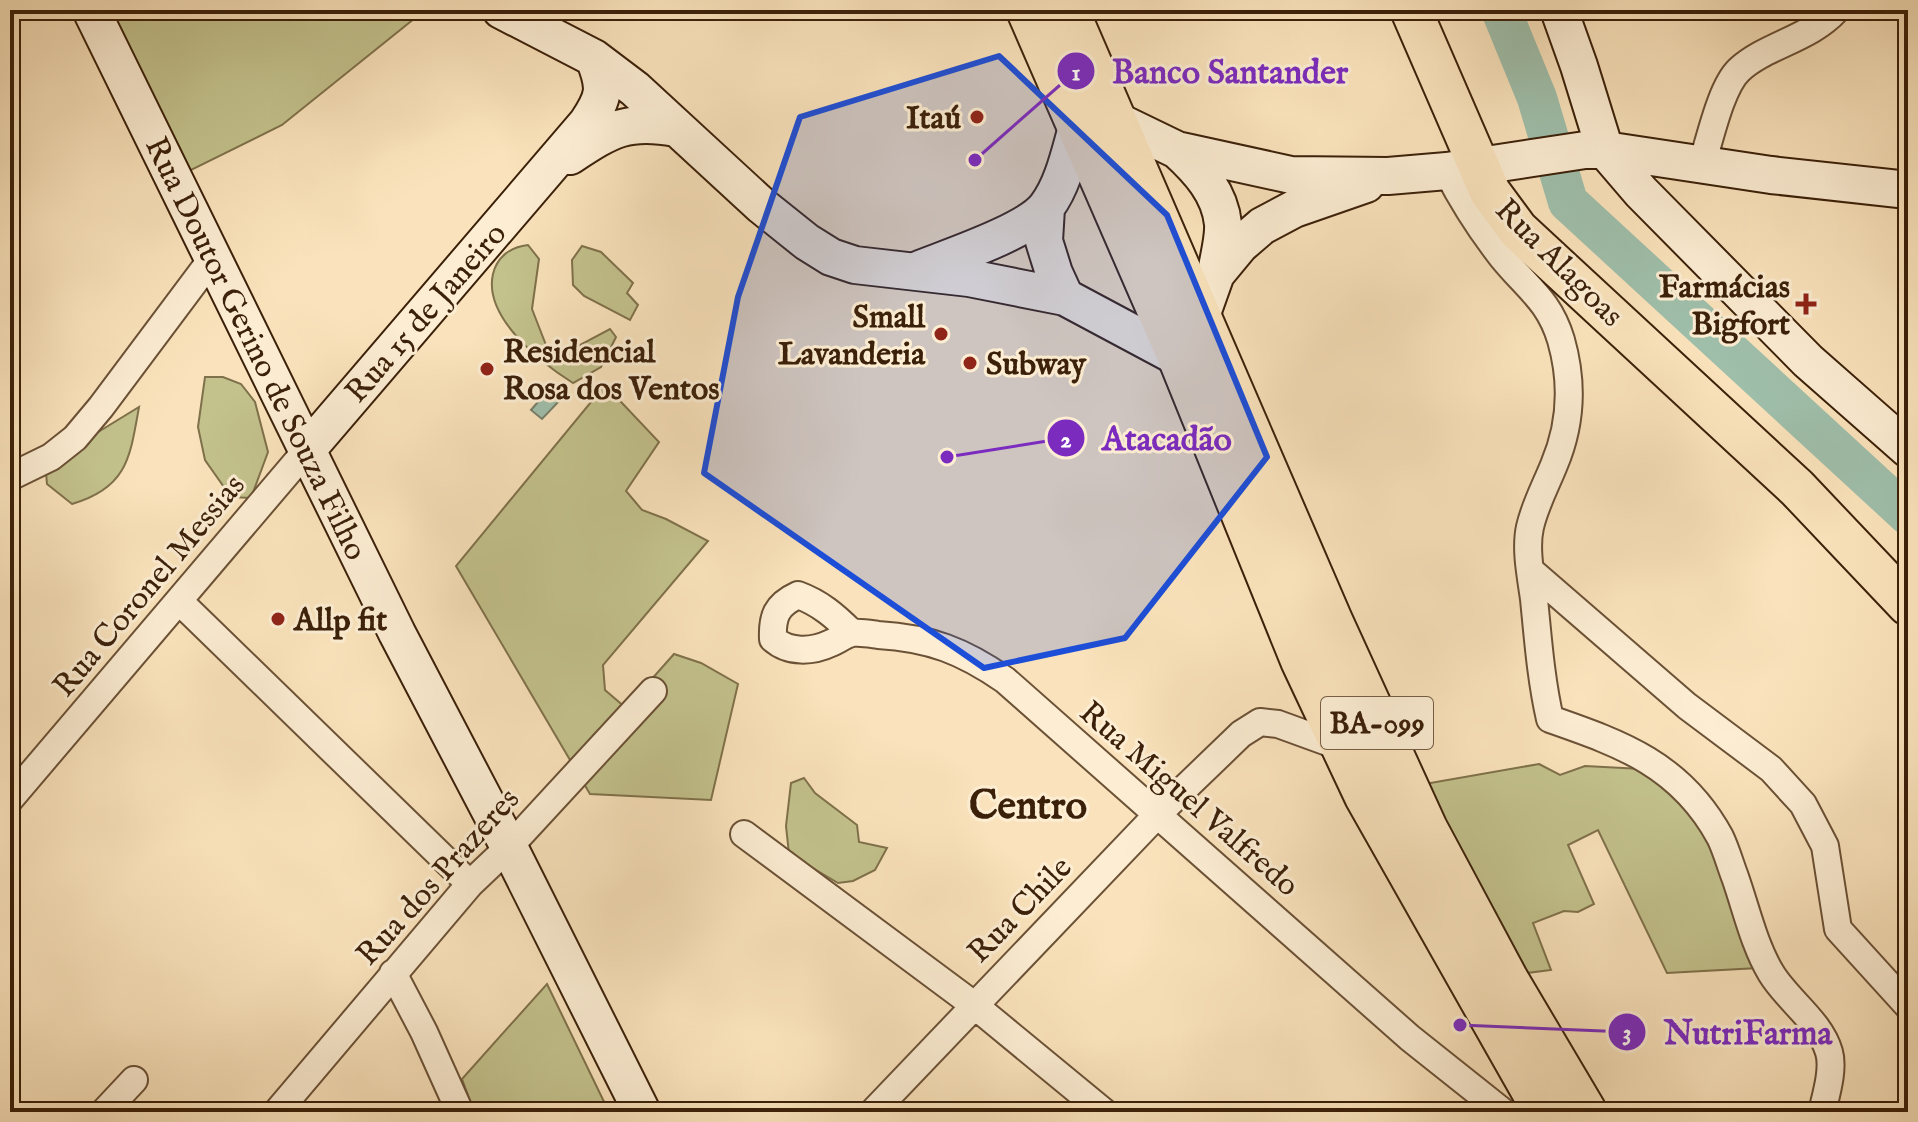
<svg xmlns="http://www.w3.org/2000/svg" width="1918" height="1122" font-family="'IM FELL English',serif">
<style>
.green{fill:#c3c28d;stroke:#7f714b;stroke-width:2}
.water{fill:#9fbfab;stroke:#777f6a;stroke-width:2}
.lines{fill:none;stroke-linecap:round;stroke-linejoin:round}
.river{stroke:#9fbfab;stroke-width:40}
.street-casing{stroke:#6b5136;stroke-width:30}
.secondary-casing{stroke:#3b2009;stroke-width:40}
.primary-casing{stroke:#3b2009;stroke-width:44}
.highway-casing{stroke:#3b2009;stroke-width:48}
.street{stroke:#fcedd3;stroke-width:26}
.secondary{stroke:#fcedd3;stroke-width:36}
.primary{stroke:#fae3bc;stroke-width:40}
.highway{stroke:#fae3bc;stroke-width:44}
.marked{fill:#1d4ed8;fill-opacity:0.2;stroke:#1d4ed8;stroke-width:6;stroke-linejoin:round}
.poi-dot{fill:#8f2418;stroke:#fcedd3;stroke-width:3}
.labels{text-anchor:middle;stroke-width:6;stroke-linejoin:round;paint-order:stroke}
.shield{fill:#fcedd3;stroke:#755e46;stroke-width:2}
.shield-label{font-size:30px;font-weight:bold;fill:#3b2009}
.poi-label{font-size:32px;font-weight:bold;fill:#3b2009;stroke:#fcedd3;text-anchor:end}
.street-label{font-size:32px;fill:#3b2009;stroke:#fcedd3}
.district-label{font-size:40px;font-weight:bold;fill:#3b2009;stroke:#fcedd3}
.leader{fill:none;stroke:#7b2cbf;stroke-width:3}
.callout-dot{fill:#7b2cbf;stroke:#fcedd3;stroke-width:3}
.mark-label{font-size:24px;text-anchor:middle;font-weight:bold;fill:#fff}
.callout-label{font-size:34px;text-anchor:middle;font-weight:bold;fill:#7b2cbf;stroke:#fcedd3;stroke-width:6;stroke-linejoin:round;paint-order:stroke}
</style>
<rect width="100%" height="100%" fill="#fae3bc"/>
<filter id="stains"><feTurbulence type="fractalNoise" baseFrequency=".0025" numOctaves="4"/><feColorMatrix values="0 0 0 0 .2 0 0 0 0 .09 0 0 0 0 .02 0 0 0 .5 -.17"/></filter>
<radialGradient id="worn" r=".72"><stop offset=".6" stop-color="#630" stop-opacity="0"/><stop offset="1" stop-color="#630" stop-opacity=".3"/></radialGradient>
<!-- green -->
<path class="green" d="M101 10H425L282 125 183 174Z
M528 245 539 259 532 309 546 345 567 352 610 329 616 337 601 367 573 383C541 363 483 317 493 274 497 257 510 247 528 245Z
M582 246 601 252 633 283 627 293 638 305 630 320 584 296 573 285 572 260Z
M205 377H223L241 384 255 402 268 452 251 498 231 497 205 460 198 427Z
M605 385 659 442 626 491 642 510 666 519 708 541 603 665 605 690 626 708 674 654 701 663 738 684 711 800 590 794 456 566Z
M139 407C130 458 127 488 72 504L47 484 46 473 90 437Z
M1539 764 1560 775 1585 766 1642 769 1686 803 1724 867 1758 968 1667 973 1598 830 1568 845 1594 904 1578 912 1564 911 1533 923 1551 970 1519 974 1419 785Z
M804 778 815 793 857 825 859 842 887 848 875 870 853 881 838 883 789 854 786 826 791 783Z
M547 984 609 1112H474L462 1079Z"/>
<!-- water -->
<path class="water" d="M551 387 562 398 542 419 531 410Z"/>
<g class="lines">
<!-- river -->
<path class="river" d="M1501 10 1537 98 1568 202 1908 515"/>
<defs>
<path id="street" d="M1702 164C1710 139 1721 87 1739 70 1766 45 1810 39 1836 10
M1447 171C1463 202 1481 230 1502 257 1527 288 1549 300 1561 340 1573 382 1571 425 1554 465 1546 485 1535 505 1530 527 1525 549 1531 577 1534 599 1538 639 1541 680 1550 719 1622 744 1681 765 1720 837 1726 849 1730 864 1735 877 1746 908 1754 945 1771 973 1787 1000 1820 1021 1829 1052 1834 1069 1826 1095 1822 1112
M10 477 51 457 75 438 101 407 214 256
M1530 570 1687 706 1771 769 1803 804 1825 846 1838 929 1908 1006
M179 601 470 884
M852 633C835 616 820 603 798 595 776 605 772 617 773 639 789 653 812 652 831 643 838 640 846 634 853 633 861 632 871 634 878 635 930 638 963 651 1005 680L1410 1038 1503 1112
M10 799 306 451
M744 834 974 1005 1104 1112
M393 973 424 1032 460 1112
M104 1112 134 1080
M277 1112 470 884 509 847 653 691
M873 1112 1157 815 1241 734 1260 722 1278 724 1344 748"/>
<path id="secondary" d="M91 10 397 633 509 847 642 1112
M501 10 594 58 635 89 762 206 807 242 831 257 855 265 969 278 1065 297 1181 359
M1559 10 1579 66 1605 150 1641 192 1808 361 1908 449
M1113 119 1177 150 1291 175 1388 176 1447 171 1585 150H1605L1771 175 1908 190
M1177 150C1199 170 1220 193 1223 224 1224 239 1218 259 1216 274
M570 156C611 129 627 119 676 128
M1046 208 1044 241 1054 273 1065 297
M920 269C950 257 1029 231 1047 206 1064 183 1070 151 1078 124
M1200 319 1216 274 1240 245 1262 226 1294 209 1366 184
M306 451 587 123C605 96 606 88 594 58"/>
<path id="primary" d="M1411 10 1490 192 1518 230 1797 488 1908 605"/>
<path id="highway" d="M1029 10 1181 359 1303 660 1367 796 1546 1112
M1066 10 1330 621 1425 829 1507 982 1584 1112"/>
</defs>
<!-- street casing -->
<use href="#street" class="street-casing"/>
<!-- secondary casing -->
<use href="#secondary" class="secondary-casing"/>
<!-- primary casing -->
<use href="#primary" class="primary-casing"/>
<!-- highway casing -->
<use href="#highway" class="highway-casing"/>
<!-- street -->
<use href="#street" class="street"/>
<!-- secondary -->
<use href="#secondary" class="secondary"/>
<!-- primary -->
<use href="#primary" class="primary"/>
<!-- highway -->
<use href="#highway" class="highway"/>
</g>
<!-- marked area -->
<path class="marked" d="M999 56 1167 215 1267 457 1125 638 984 668 704 473 738 297 800 117Z"/>
<!-- markers -->
<g class="poi-dot">
<circle cx="977" cy="117" r="8"/>
<path d="M1802 292h8v8h8v8h-8v8h-8v-8h-8v-8h8z"/>
<circle cx="941" cy="334" r="8"/>
<circle cx="970" cy="363" r="8"/>
<circle cx="487" cy="369" r="8"/>
<circle cx="278" cy="619" r="8"/>
</g>
<g class="labels">
<!-- shield labels -->
<rect class="shield" x="1321" y="697" width="112" height="52" rx="6"/>
<g class="shield-label">
<text x="1377" y="733">BA-099</text>
</g>
<!-- poi labels -->
<g class="poi-label">
<text x="961" y="128">Itaú</text>
<text x="1790" y="297">Farmácias<tspan x="1790" dy="37">Bigfort</tspan></text>
<text x="925" y="327">Small<tspan x="925" dy="37">Lavanderia</tspan></text>
<text x="503" y="362" text-anchor="start">Residencial<tspan x="503" dy="37">Rosa dos Ventos</tspan></text>
<text x="986" y="374" text-anchor="start">Subway</text>
<text x="294" y="630" text-anchor="start">Allp fit</text>
</g>
<!-- street labels -->
<g class="street-label">
<text transform="translate(1560 262) rotate(45)" y="11">Rua Alagoas</text>
<text transform="translate(425 312) rotate(-49)" y="11">Rua 15 de Janeiro</text>
<text transform="translate(257 348) rotate(64)" y="11">Rua Doutor Gerino de Souza Filho</text>
<text transform="translate(148 585) rotate(-50)" y="11">Rua Coronel Messias</text>
<text transform="translate(1190 798) rotate(41)" y="11">Rua Miguel Valfredo</text>
<text transform="translate(437 876) rotate(-48)" y="11">Rua dos Prazeres</text>
<text transform="translate(1019 909) rotate(-46)" y="11">Rua Chile</text>
</g>
<!-- district labels -->
<g class="district-label">
<text x="1028" y="818">Centro</text>
</g>
</g>
<!-- callouts -->
<path class="leader" d="M975 160L1076 71M947 457L1066 438M1460 1025L1627 1032"/>
<g class="callout-dot">
<circle cx="975" cy="160" r="8"/>
<circle cx="947" cy="457" r="8"/>
<circle cx="1460" cy="1025" r="8"/>
<circle cx="1076" cy="71" r="20"/>
<circle cx="1066" cy="438" r="20"/>
<circle cx="1627" cy="1032" r="20"/>
</g>
<g class="mark-label">
<text x="1076" y="80">1</text>
<text x="1066" y="447">2</text>
<text x="1627" y="1040">3</text>
</g>
<g class="callout-label">
<text x="1230" y="83">Banco Santander</text>
<text x="1167" y="450">Atacadão</text>
<text x="1748" y="1044">NutriFarma</text>
</g>
<!-- margin -->
<rect width="1918" height="1122" fill="none" stroke="#fae3bc" stroke-width="40"/>
<rect x="12" y="12" width="1894" height="1098" fill="none" stroke="#3b2009" stroke-width="4"/>
<rect x="20" y="20" width="1878" height="1082" fill="none" stroke="#3b2009" stroke-width="2"/>
<rect width="100%" height="100%" filter="url(#stains)"/>
<rect width="100%" height="100%" fill="url(#worn)"/>
</svg>
